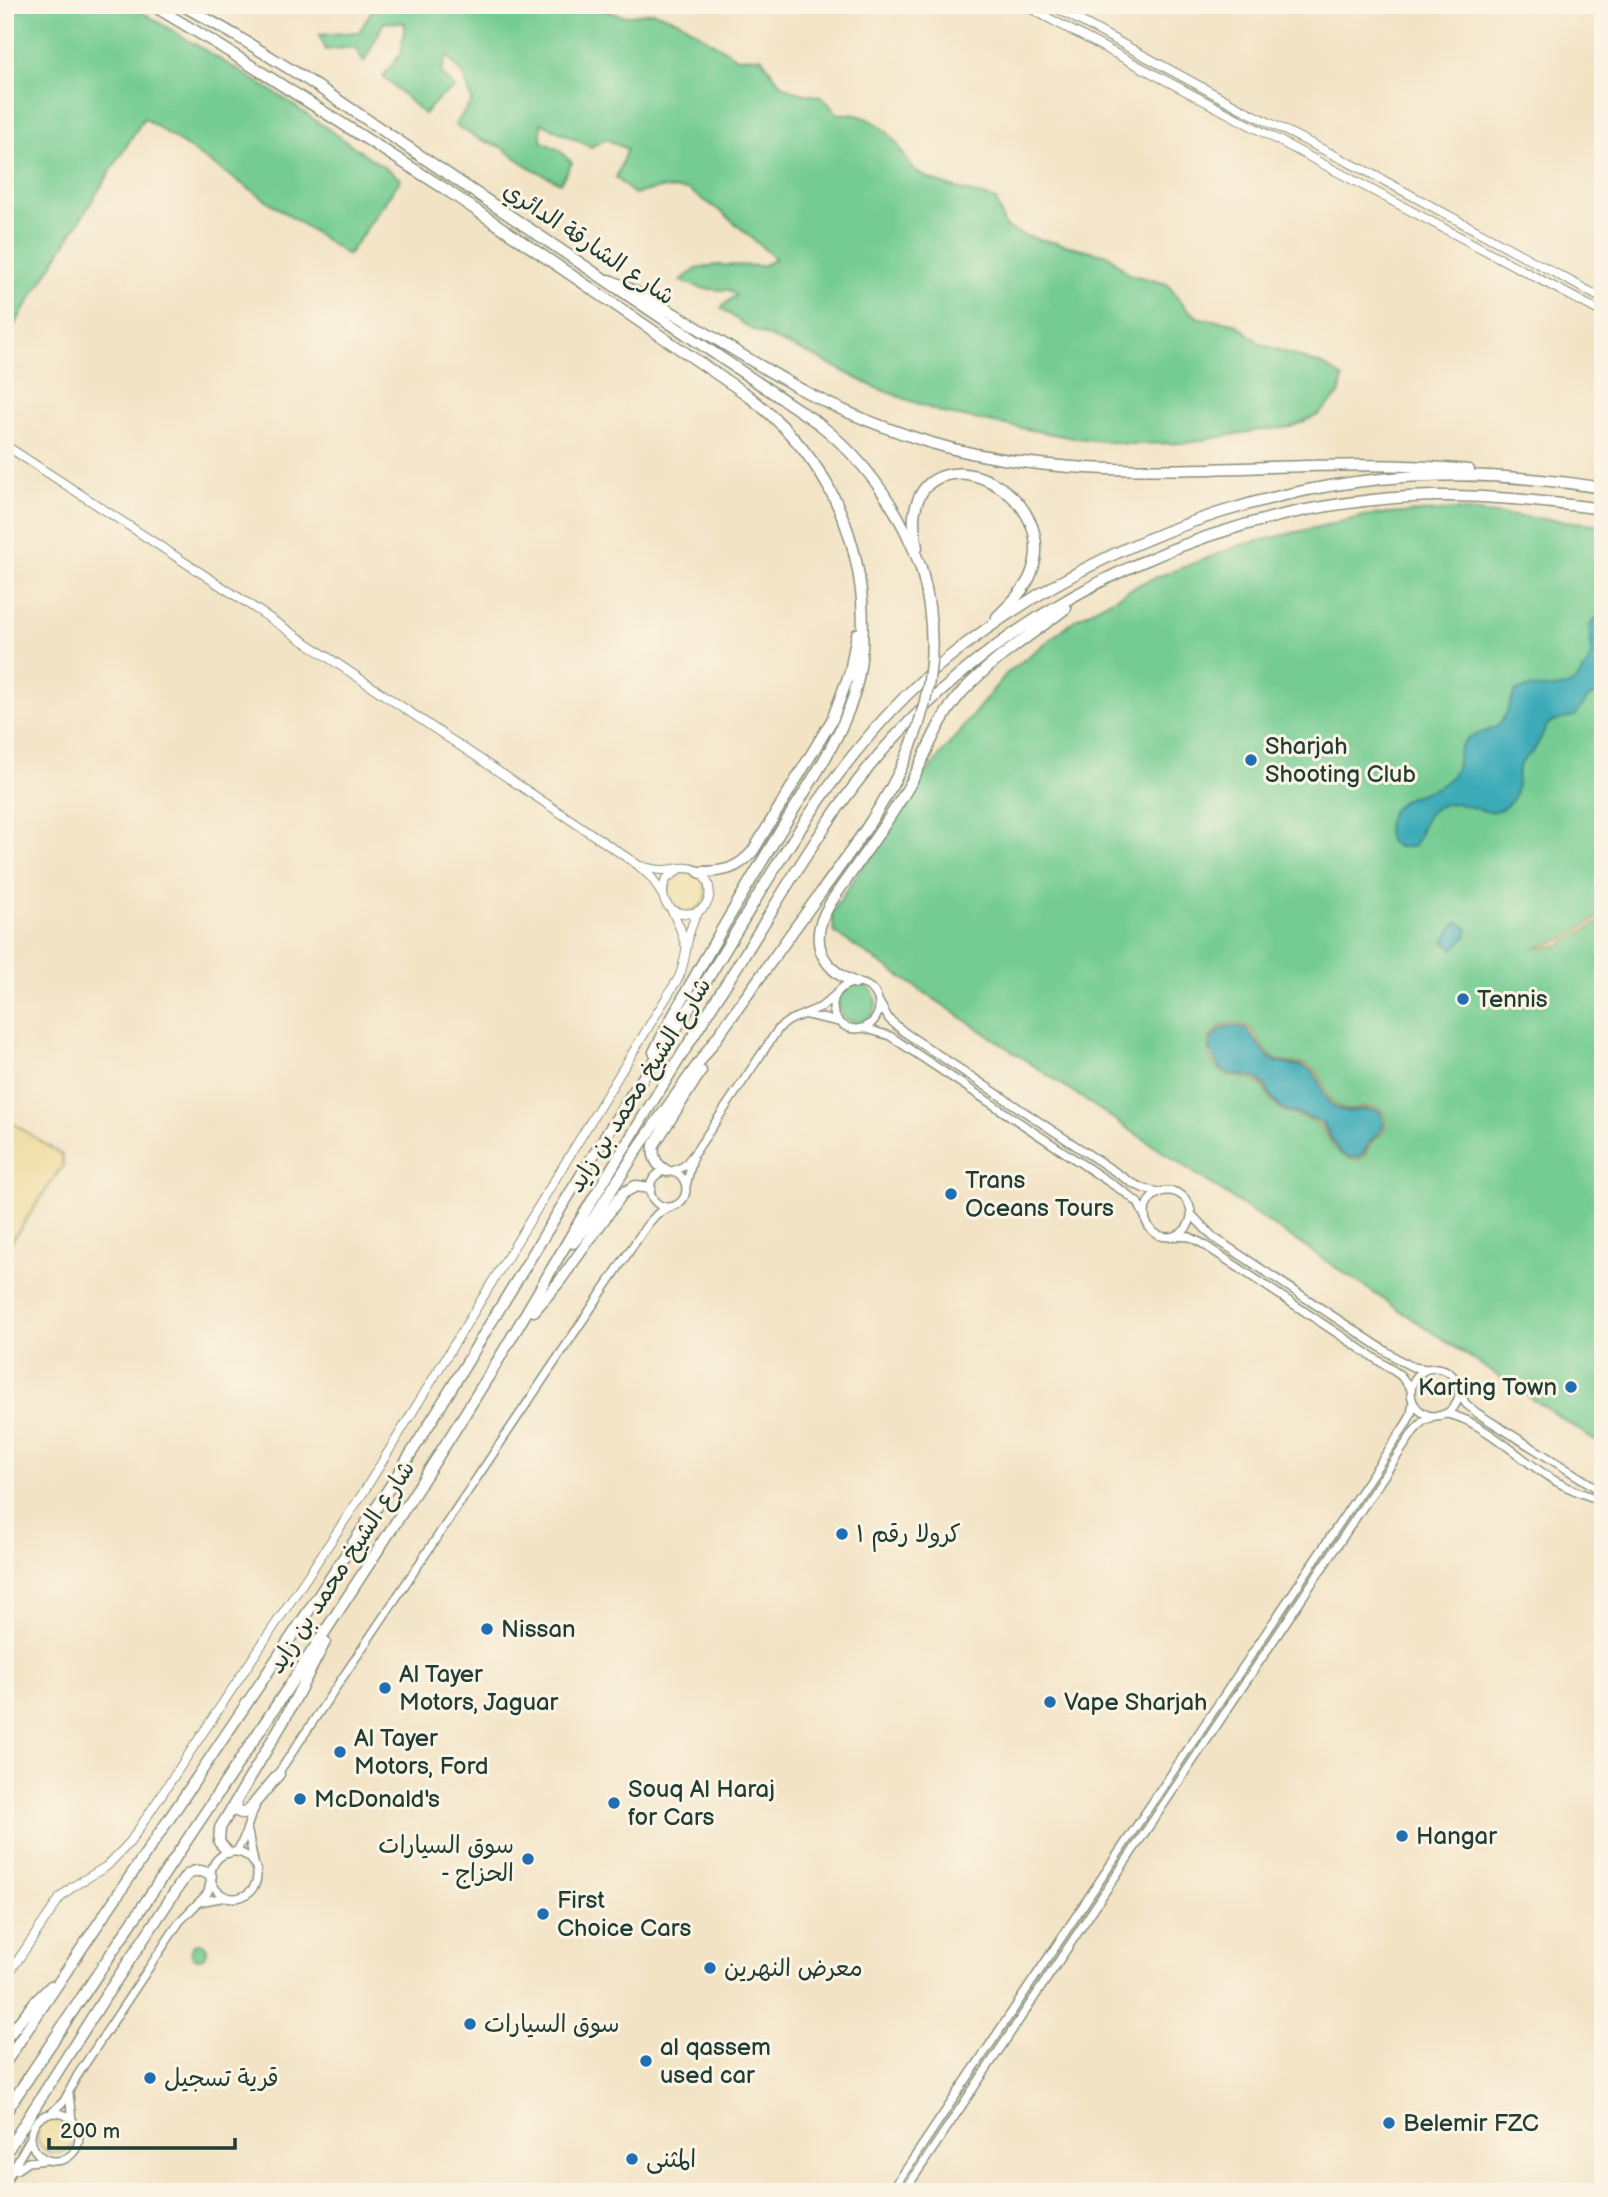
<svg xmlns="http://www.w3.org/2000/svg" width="1608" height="2197" font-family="'Balsamiq Sans','Playpen Sans Arabic',sans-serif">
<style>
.green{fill:#74cc92;stroke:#4a8463;stroke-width:2}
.sand{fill:#eeda9e;stroke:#868c69;stroke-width:2;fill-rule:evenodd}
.water{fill:#3babb8;stroke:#2d7476;stroke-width:2}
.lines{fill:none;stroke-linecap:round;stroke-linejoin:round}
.tertiary-casing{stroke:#88907c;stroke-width:10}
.secondary-casing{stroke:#88907c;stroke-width:10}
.motorway-casing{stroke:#88907c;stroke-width:13}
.tertiary{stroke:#fff;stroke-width:7}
.secondary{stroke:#fff;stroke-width:8}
.motorway{stroke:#fff;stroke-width:10}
.motorway-bridge-casing{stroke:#88907c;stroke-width:13;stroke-linecap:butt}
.motorway-bridge{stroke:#fff;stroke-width:10}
.poi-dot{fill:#1f6fb2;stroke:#fcf5e5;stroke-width:2.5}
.labels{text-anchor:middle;stroke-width:6;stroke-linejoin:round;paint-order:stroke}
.street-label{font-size:24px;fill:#1f3d34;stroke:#fcf5e5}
.poi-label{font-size:24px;fill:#1f3d34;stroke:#fcf5e5;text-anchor:start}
</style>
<rect width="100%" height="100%" fill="#fcf5e5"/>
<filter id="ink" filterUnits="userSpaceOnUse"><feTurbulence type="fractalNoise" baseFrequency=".0143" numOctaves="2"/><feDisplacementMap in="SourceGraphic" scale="14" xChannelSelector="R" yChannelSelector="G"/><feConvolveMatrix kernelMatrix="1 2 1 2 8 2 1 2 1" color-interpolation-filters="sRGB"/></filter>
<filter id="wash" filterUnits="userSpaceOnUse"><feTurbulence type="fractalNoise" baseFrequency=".00686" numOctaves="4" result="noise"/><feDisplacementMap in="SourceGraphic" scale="28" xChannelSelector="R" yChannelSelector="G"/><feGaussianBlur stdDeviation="1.57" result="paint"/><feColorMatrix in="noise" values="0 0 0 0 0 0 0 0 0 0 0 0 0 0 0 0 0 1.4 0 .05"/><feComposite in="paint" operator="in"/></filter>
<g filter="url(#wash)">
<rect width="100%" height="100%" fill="#f2e3c5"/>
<!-- green -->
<path class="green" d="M5 5H130L277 94 401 179 348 255 144 118 5 340Z
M375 5H602L599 9 623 16 654 12 679 21 737 58 761 57C781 86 784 93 821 96L838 114C863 112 882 123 897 144 907 159 907 166 924 176 946 188 973 192 996 200L1005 227 1026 236 1108 255 1129 274 1167 284 1186 308 1199 318 1235 323 1261 344 1325 366 1343 378 1339 395 1318 415 1291 427 1254 431 1187 443 1128 444 1068 437 943 413 874 387 814 356 751 329 721 308 736 295 729 290 705 289 680 281 696 269 717 265 762 266 776 259 723 213 689 190 661 188 634 194 616 178 627 149 606 139 591 147 541 123V141L559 150 572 163 560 183 529 167 501 147 479 139 455 125 472 101 464 75 447 56 441 73 455 88 439 98 424 114 383 76 401 54 405 23 384 22 364 62 355 47 326 50 319 35 359 32Z
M1456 510 1603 525V1446L834 932 832 912 918 783 1006 674 1076 619 1142 583 1241 545 1369 515Z
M838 1003a19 19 0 1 1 38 0a19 19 0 1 1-38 0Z
M191 1951a8 8 0 1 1 16 0a8 8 0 1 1-16 0Z"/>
<!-- sand -->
<path class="sand" d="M668 892a19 19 0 1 1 38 0a19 19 0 1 1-38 0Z
M1603 915V920L1560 945 1534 949 1546 944 1564 939Z
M1229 1023C1265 1023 1253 1047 1277 1060 1290 1066 1307 1060 1317 1072 1326 1083 1324 1096 1336 1105 1352 1117 1362 1101 1382 1110 1394 1132 1379 1131 1370 1146 1364 1156 1362 1164 1347 1158 1330 1151 1330 1132 1315 1123 1305 1116 1291 1116 1281 1110 1270 1103 1267 1088 1256 1082 1243 1074 1230 1081 1217 1068 1208 1060 1207 1051 1209 1039L1219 1027ZM1229 1026C1260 1026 1252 1047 1273 1060 1285 1068 1302 1062 1313 1072 1319 1078 1319 1085 1322 1092 1331 1113 1347 1114 1367 1108L1380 1133 1368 1144 1365 1153 1331 1140C1319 1111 1304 1120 1282 1108 1260 1095 1271 1074 1234 1075L1211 1040 1221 1029Z
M5 1118 62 1155 63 1165 5 1251Z
M37 2134a19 19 0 1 1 38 0a19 19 0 1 1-38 0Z"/>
<!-- water -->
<path class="water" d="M1598 617H1603V692L1589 697 1575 716 1549 723C1543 732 1539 743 1533 751 1528 757 1522 759 1519 768 1516 777 1519 791 1513 799 1488 832 1462 787 1433 810 1421 819 1422 835 1413 847H1397L1389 841C1386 832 1386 825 1390 815 1401 792 1430 796 1448 780 1463 765 1454 754 1464 742 1473 731 1489 734 1498 725 1507 717 1510 703 1515 692 1538 679 1561 702 1582 673 1587 667 1590 660 1591 652 1594 638 1582 626 1598 617Z
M1458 922 1468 929 1466 937 1454 949 1444 942 1451 929Z
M1229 1026C1260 1026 1252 1048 1273 1060 1286 1068 1304 1062 1314 1073 1324 1085 1321 1100 1338 1109 1352 1117 1365 1105 1380 1112 1390 1130 1377 1131 1369 1143 1363 1152 1363 1160 1349 1157 1333 1152 1333 1134 1322 1124 1310 1114 1295 1115 1282 1108 1272 1102 1270 1090 1262 1082 1254 1075 1245 1076 1236 1075 1218 1073 1209 1057 1211 1040L1221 1029Z"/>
</g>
<g filter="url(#ink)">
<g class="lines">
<defs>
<path id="tertiary" d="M833 1006a23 23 0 1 1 46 0a23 23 0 1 1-46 0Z
M879 1002 889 1019 904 1032 1132 1183 1145 1189 1158 1192
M807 1015 839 1022
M864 1028 890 1036 1127 1194 1138 1203 1144 1215
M650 1189a18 18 0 1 1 36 0a18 18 0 1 1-36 0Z
M670 1172 684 1166 696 1151 779 1028 790 1020 821 1007 836 994
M686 1186 693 1158
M1145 1214a23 23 0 1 1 46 0a23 23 0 1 1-46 0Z
M1192 1215 1213 1237 1401 1361 1413 1367 1427 1369
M1175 1236 1190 1237 1203 1244 1400 1375 1411 1389
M1411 1392a24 24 0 1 1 48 0a24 24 0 1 1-48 0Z
M1459 1392 1466 1404 1477 1413 1603 1492
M1444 1414C1475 1415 1524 1462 1552 1479 1568 1489 1585 1495 1603 1501
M277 1775 647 1225 657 1214 670 1207
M248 1832 254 1862
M211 1875a23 23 0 1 1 46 0a23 23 0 1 1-46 0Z
M236 1852C247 1838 246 1823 255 1808
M199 1902 226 1897
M69 2094 72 2120
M31 2137a24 24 0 1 1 48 0a24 24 0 1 1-48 0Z
M50 2114 64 2101 77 2076 180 1921 204 1897 208 1892 211 1878
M16 2170 28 2162 47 2160
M5 2183 30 2139
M891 2192 1406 1424 1411 1414 1413 1402
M904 2192 1414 1431 1423 1421 1434 1416"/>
<path id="secondary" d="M1024 5 1603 313
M1051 5 1242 109 1372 174 1603 299
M5 445 244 601 638 865 652 878 663 896
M641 866C648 868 655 870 663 870 673 870 686 865 696 870 702 873 708 880 709 887 716 926 648 921 666 879L680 869
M672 911 680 928 685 944
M5 1979 60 1898 72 1887 107 1866 130 1842 363 1493 679 977C689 954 684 934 699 911"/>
<path id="motorway" d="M152 5 217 44 442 187 746 394C815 447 854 513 862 600 864 632 863 664 854 695 838 745 805 790 778 835 735 906 692 978 654 1052
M182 5 235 35 311 82 818 423C866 461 900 509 921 568
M609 280C637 291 662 306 688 322 719 341 751 361 783 379 828 406 877 426 928 442 1104 495 1289 452 1469 470
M917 548C915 535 912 522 915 510 932 430 1068 495 1029 579 1021 594 1009 605 997 617
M699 872C722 872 737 870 753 851L832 720 850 672 857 634
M856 983C834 975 816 957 819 932 821 910 846 882 858 863 877 836 897 808 913 779 929 748 939 717 963 691 993 659 1031 635 1066 608
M667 1171C656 1165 652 1157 654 1145L701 1071
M573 1243 593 1219 641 1144 790 935
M534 1311 559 1282 623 1193 636 1186 650 1188
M236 1803V1811L244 1814 248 1811 279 1774
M228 1852 219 1842 220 1828 283 1722 325 1642
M5 2040 34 2003 51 1986
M5 2063C127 1879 253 1698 373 1513 412 1453 450 1391 487 1329 535 1251 582 1172 632 1094 652 1064 673 1035 692 1004 768 883 835 749 948 658 1111 528 1322 458 1531 479 1555 481 1579 484 1603 488
M5 2113C168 1867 335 1623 491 1372 527 1313 560 1253 596 1194 644 1115 693 1036 743 957 790 882 834 803 894 738 1031 589 1232 501 1434 496 1491 495 1546 502 1603 509
M5 2154 105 1997 185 1877C193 1869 202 1869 211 1876"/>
</defs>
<!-- tertiary casing -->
<use href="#tertiary" class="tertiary-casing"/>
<!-- secondary casing -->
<use href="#secondary" class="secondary-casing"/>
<!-- motorway casing -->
<use href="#motorway" class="motorway-casing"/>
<!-- tertiary -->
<use href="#tertiary" class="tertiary"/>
<!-- secondary -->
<use href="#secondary" class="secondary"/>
<!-- motorway -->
<use href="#motorway" class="motorway"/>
<defs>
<path id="motorway-bridge" d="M790 935C873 819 963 721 921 568"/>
</defs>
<!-- motorway-bridge casing -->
<use href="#motorway-bridge" class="motorway-bridge-casing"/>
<!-- motorway-bridge -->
<use href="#motorway-bridge" class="motorway-bridge"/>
</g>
</g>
<!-- markers -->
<g class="poi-dot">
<circle cx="1251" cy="760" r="7"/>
<circle cx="1463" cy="999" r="7"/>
<circle cx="951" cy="1194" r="7"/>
<circle cx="1571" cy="1387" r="7"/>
<circle cx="842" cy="1534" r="7"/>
<circle cx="487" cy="1629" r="7"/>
<circle cx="385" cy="1688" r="7"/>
<circle cx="1050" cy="1702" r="7"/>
<circle cx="340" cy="1752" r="7"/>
<circle cx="300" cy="1799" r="7"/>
<circle cx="614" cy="1803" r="7"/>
<circle cx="1402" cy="1836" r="7"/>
<circle cx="528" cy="1859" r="7"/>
<circle cx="543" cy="1914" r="7"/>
<circle cx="710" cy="1968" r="7"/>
<circle cx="470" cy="2024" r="7"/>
<circle cx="646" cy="2061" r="7"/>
<circle cx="150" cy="2078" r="7"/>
<circle cx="1389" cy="2123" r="7"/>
<circle cx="632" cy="2159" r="7"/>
</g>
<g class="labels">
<!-- street labels -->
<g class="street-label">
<text transform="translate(589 243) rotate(34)" y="8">شارع الشارقة الدائري</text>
<text transform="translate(639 1085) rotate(-58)" y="8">شارع الشيخ محمد بن زايد</text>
<text transform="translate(341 1567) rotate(-57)" y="8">شارع الشيخ محمد بن زايد</text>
</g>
<!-- poi labels -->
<g class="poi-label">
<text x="1265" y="754">Sharjah<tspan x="1265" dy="28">Shooting Club</tspan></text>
<text x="1477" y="1007">Tennis</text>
<text x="965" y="1188">Trans<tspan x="965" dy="28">Oceans Tours</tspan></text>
<text x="1557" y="1395" text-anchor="end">Karting Town</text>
<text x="856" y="1542">كرولا رقم ١</text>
<text x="501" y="1637">Nissan</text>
<text x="399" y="1682">Al Tayer<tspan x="399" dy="28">Motors, Jaguar</tspan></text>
<text x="1064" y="1710">Vape Sharjah</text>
<text x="354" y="1746">Al Tayer<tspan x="354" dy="28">Motors, Ford</tspan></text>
<text x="628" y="1797">Souq Al Haraj<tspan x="628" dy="28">for Cars</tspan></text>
<text x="314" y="1807">McDonald's</text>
<text x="1416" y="1844">Hangar</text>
<text x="514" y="1853" text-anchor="end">سوق السيارات<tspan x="514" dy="28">- الحزاج</tspan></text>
<text x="557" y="1908">First<tspan x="557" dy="28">Choice Cars</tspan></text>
<text x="724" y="1976">معرض النهرين</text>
<text x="484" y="2032">سوق السيارات</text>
<text x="660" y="2055">al qassem<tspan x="660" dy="28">used car</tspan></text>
<text x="164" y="2086">قرية تسجيل</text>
<text x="1403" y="2131">Belemir FZC</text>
<text x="646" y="2167">المثنى</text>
</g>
</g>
<!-- margin -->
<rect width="1608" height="2197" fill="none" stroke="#fcf5e5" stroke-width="28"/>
<!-- scale -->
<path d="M49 2138v10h186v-10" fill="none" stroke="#1f3d34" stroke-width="3.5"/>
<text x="60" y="2138" font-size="21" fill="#1f3d34" stroke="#fcf5e5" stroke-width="5" paint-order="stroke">200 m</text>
</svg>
